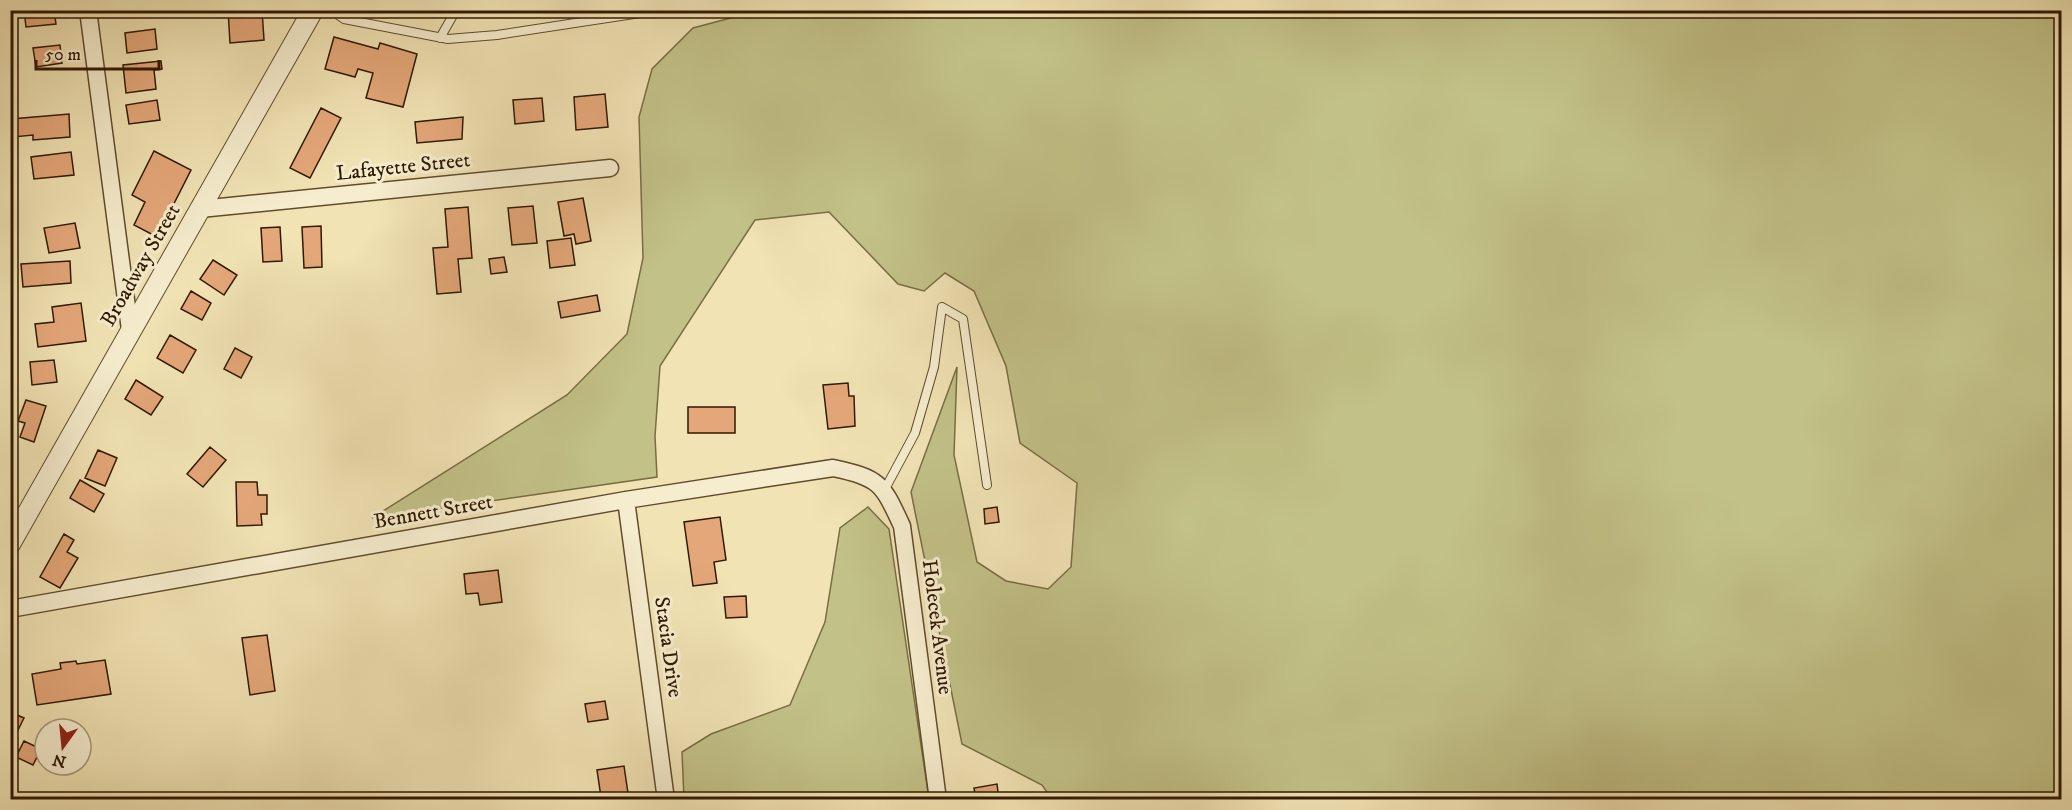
<svg xmlns="http://www.w3.org/2000/svg" width="2072" height="810" font-family="'IM FELL DW Pica',serif">
<style>
.green{fill:#c2c187;stroke:#796d44;stroke-width:1.5}
.building{fill:#e4a779;stroke:#301900;stroke-width:1.5}
.lines{fill:none;stroke-linecap:round;stroke-linejoin:round}
.service-casing{stroke:#604c2d;stroke-width:10}
.minor-casing{stroke:#604c2d;stroke-width:19}
.tertiary-casing{stroke:#604c2d;stroke-width:22}
.service{stroke:#f6edce;stroke-width:8}
.minor{stroke:#f6edce;stroke-width:16}
.tertiary{stroke:#f6edce;stroke-width:20}
.labels{text-anchor:middle;stroke-width:6;stroke-linejoin:round;paint-order:stroke}
.street-label{font-size:21px;fill:#301900;stroke:#f6edce}
</style>
<rect width="100%" height="100%" fill="#f1e3b4"/>
<filter id="stains"><feTurbulence type="fractalNoise" baseFrequency=".00333" numOctaves="4"/><feColorMatrix values="0 0 0 0 .2 0 0 0 0 .09 0 0 0 0 .02 0 0 0 .5 -.17"/></filter>
<radialGradient id="worn" r=".72"><stop offset=".6" stop-color="#630" stop-opacity="0"/><stop offset="1" stop-color="#630" stop-opacity=".3"/></radialGradient>
<!-- green -->
<path class="green" d="M757 11H2061V799H1052L1042 785 962 744 911 492 957 367 954 455 977 562 1006 581 1048 589 1071 567 1077 483 1020 443 1006 366 974 291 945 273 924 291 898 284 829 212 755 220 660 366 655 436 657 477 372 518 567 395 627 334 643 258 639 117 652 69 693 28Z
M868 507 889 529 929 799H684L682 752 711 734 790 705 825 622 840 528Z"/>
<!-- building -->
<path class="building" d="M24 10H54L56 24 26 27Z
M123 10H145L146 14 124 17Z
M228 10H262L264 40 230 43Z
M155 29 157 49 127 53 125 33Z
M334 37 378 49 380 43 417 54 403 107 366 98 373 73 358 69 355 77 325 69Z
M60 45 62 63 36 67 33 48Z
M161 61 162 69 154 70 156 89 126 93 123 65Z
M605 94 608 127 576 130 574 97Z
M542 98 544 121 515 124 513 100Z
M157 100 160 120 129 124 126 105Z
M321 108 341 118 310 178 290 168Z
M69 114 70 137 33 140V135L13 137 11 119Z
M463 117 462 139 417 143 415 122Z
M154 151 191 170 157 237 134 225 145 202 132 195Z
M71 152 74 175 34 179 31 157Z
M583 198 591 241 576 244 574 234 564 236 558 202Z
M533 206 537 243 512 245 508 208Z
M468 207 472 258 458 259 461 292 437 294 433 248 448 247 445 209Z
M75 223 80 248 49 253 44 228Z
M321 226 322 267 304 268 302 227Z
M280 227 282 261 263 262 261 228Z
M571 238 575 265 550 268 547 241Z
M504 257 507 272 491 274 489 259Z
M213 260 237 275 224 295 200 279Z
M70 261 71 283 23 287 21 264Z
M191 291 211 303 202 320 181 309Z
M597 295 600 311 561 318 558 302Z
M81 303 86 341 38 347 35 324 54 322 52 307Z
M170 335 196 350 183 373 157 358Z
M235 348 252 357 241 378 224 369Z
M54 360 57 382 32 385 30 362Z
M136 380 163 397 151 415 125 399Z
M848 383 849 396H854L855 426 828 429 823 385Z
M26 400 46 406 34 442 20 437 25 423 18 421Z
M688 407H735V433H688Z
M210 447 226 460 203 487 187 474Z
M98 450 117 458 105 486 85 478Z
M80 480 104 494 94 512 70 498Z
M236 482H257L258 495H267V514H261L262 525 237 526Z
M997 507 999 522 985 524 984 509Z
M720 517 726 560 714 562 717 583 693 586 684 522Z
M64 534 74 540 67 552 78 558 60 588 40 577Z
M498 570 502 602 480 605 478 593 466 594 464 574Z
M746 596 747 617 726 618 724 597Z
M267 635 275 691 250 695 242 638Z
M105 660 111 694 37 705 32 674 61 669 60 663 76 661 77 664Z
M605 701 608 719 588 722 585 704Z
M10 712 24 718 17 732 10 729Z
M24 741 41 749 33 765 16 757Z
M624 766 629 800H611L610 795 601 797 597 770Z
M997 784 999 800H976L974 788Z"/>
<g class="lines">
<defs>
<path id="service" d="M331 10 344 19 448 39 497 35 660 10
M440 38 456 10
M885 489 915 433 934 367 942 307 963 319 987 485"/>
<path id="minor" d="M88 10 130 330
M200 209 610 168
M626 500 666 800
M10 609 626 500 833 468C880 478 882 483 902 526L938 800"/>
<path id="tertiary" d="M10 544 313 10"/>
</defs>
<!-- service casing -->
<use href="#service" class="service-casing"/>
<!-- minor casing -->
<use href="#minor" class="minor-casing"/>
<!-- tertiary casing -->
<use href="#tertiary" class="tertiary-casing"/>
<!-- service -->
<use href="#service" class="service"/>
<!-- minor -->
<use href="#minor" class="minor"/>
<!-- tertiary -->
<use href="#tertiary" class="tertiary"/>
</g>
<g class="labels">
<!-- street labels -->
<g class="street-label">
<text transform="translate(403 166) rotate(-6)" y="7">Lafayette Street</text>
<text transform="translate(140 265) rotate(-60)" y="7">Broadway Street</text>
<text transform="translate(433 511) rotate(-10)" y="7">Bennett Street</text>
<text transform="translate(938 627) rotate(83)" y="7">Holecek Avenue</text>
<text transform="translate(669 647) rotate(82)" y="7">Stacia Drive</text>
</g>
</g>
<!-- margin -->
<rect width="2072" height="810" fill="none" stroke="#f1e3b4" stroke-width="36"/>
<rect x="12" y="12" width="2048" height="786" fill="none" stroke="#301900" stroke-width="3"/>
<rect x="18" y="18" width="2036" height="774" fill="none" stroke="#301900" stroke-width="1.5"/>
<!-- north arrow -->
<g transform="translate(63 747) rotate(195)"><circle r="28" fill="#f6edce" stroke="#a7987c" stroke-width="1.5"/>
<path d="M0-4.5L10 22L0 15L-10 22Z" fill="#8f2418"/>
<text y="-9" font-size="16" font-weight="bold" text-anchor="middle" fill="#301900">N</text>
</g>
<!-- scale -->
<path d="M36 60v9h123v-9" fill="none" stroke="#301900" stroke-width="3"/>
<text x="45" y="60" font-size="18" fill="#301900" stroke="#f6edce" stroke-width="4.5" paint-order="stroke">50 m</text>
<rect width="100%" height="100%" filter="url(#stains)"/>
<rect width="100%" height="100%" fill="url(#worn)"/>
</svg>
